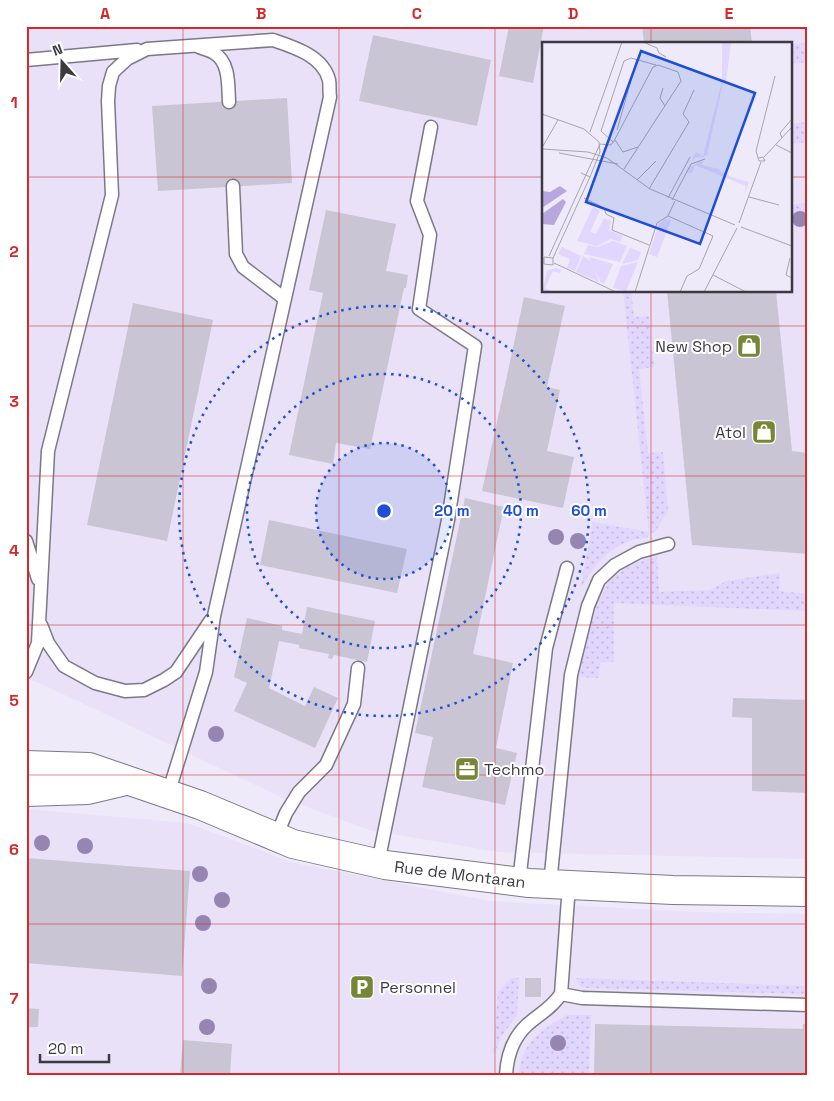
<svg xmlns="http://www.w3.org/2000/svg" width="834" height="1101" font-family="'Space Grotesk',sans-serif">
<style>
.built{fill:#e8e1f8;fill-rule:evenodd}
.grass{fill:url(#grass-dots)}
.building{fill:#c9c5d4}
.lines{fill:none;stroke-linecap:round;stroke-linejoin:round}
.service-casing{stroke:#7c7886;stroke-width:15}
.tertiary-casing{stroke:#7c7886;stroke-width:30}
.service{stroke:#fff;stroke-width:12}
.tertiary{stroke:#fff;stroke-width:28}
.tree{fill:#9585b0}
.grid{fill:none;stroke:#d62828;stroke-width:1;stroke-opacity:0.55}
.ring{fill:none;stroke:#1d4ed8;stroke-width:2.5;stroke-dasharray:2.5 5}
.labels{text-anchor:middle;stroke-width:4;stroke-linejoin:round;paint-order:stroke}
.poi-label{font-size:16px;fill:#3c3a40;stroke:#fff;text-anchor:end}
.street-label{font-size:16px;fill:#3c3a40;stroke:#fff}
.inset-road{fill:none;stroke:#a7a4af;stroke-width:1}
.view{fill:#1d4ed8;fill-opacity:0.15;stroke:#1d4ed8;stroke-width:2.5}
.inset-edge{fill:none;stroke:#3c3a40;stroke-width:2.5}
.centre{fill:#1d4ed8;stroke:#fff;stroke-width:2.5}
.ring-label{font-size:15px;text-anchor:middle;font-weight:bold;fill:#1d4ed8;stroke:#fff;stroke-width:4;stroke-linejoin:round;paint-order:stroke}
.neatline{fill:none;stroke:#d62828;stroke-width:2}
.grid-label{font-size:16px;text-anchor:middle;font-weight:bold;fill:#d62828}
</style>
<defs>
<pattern id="grass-dots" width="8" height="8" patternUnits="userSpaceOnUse" patternTransform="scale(1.25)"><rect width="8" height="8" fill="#e1d6fd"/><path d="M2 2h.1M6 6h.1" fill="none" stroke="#c2b8da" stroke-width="1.8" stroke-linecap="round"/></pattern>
</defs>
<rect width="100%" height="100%" fill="#eeeaf9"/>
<!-- built -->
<path class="built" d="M26 26H808V859L498 852 369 830 283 798 46 686 26 678ZM543 44H790V291H543Z
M26 809 187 823 294 863 490 901 695 912 808 914V1075H26Z"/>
<!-- grass -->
<path class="grass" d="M808 43V62L790 64V44Z
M808 122V142L790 144V124Z
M808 203V223L791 225 790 205Z
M623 291H631L634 317 649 316 654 367 639 369 648 453 663 452 668 511 655 532 649 533 648 537C613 541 596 561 580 590L593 522 649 532Z
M657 556 659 592 710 590 726 581 780 573 779 591 808 594V611L614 603V662H601L598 678 579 677 587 632 598 602 611 578 635 563Z
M511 978H519L517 1015 501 1037 495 1053 493 1052 498 992Z
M576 978 808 986V994L585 988 580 986Z
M567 1015H591L589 1075H519C520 1044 542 1029 567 1015Z"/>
<!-- building -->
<path class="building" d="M509 26H544L533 83 499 76Z
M642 26H750L752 44H644Z
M373 35 491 60 477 126 359 101Z
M287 98 292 183 158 191 152 106Z
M326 210 396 224 386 271 408 275 406 288H404L370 449 336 443 333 464 289 455 323 293 309 290Z
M667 291H776L792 451 808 453V554L692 545Z
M524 297 565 306 547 387 560 390 547 451 574 457 563 508 482 491Z
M133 303 213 320 167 541 87 525Z
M465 498 504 507 473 654 513 663 496 748 517 753 505 805 422 787 433 737 415 733Z
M269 520 407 549 397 593 260 565Z
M307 607 375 621 367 662 334 655 332 659 328 658 329 654 299 648V645L279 641 269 688 305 706 314 687 338 698 315 748 234 711 247 683 234 677 247 618 282 626V630L302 634Z
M733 698 808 700V793L752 791V718L732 717Z
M26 858 190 871 182 976 26 963Z
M525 978H541V997H525Z
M26 1008 39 1009 38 1027H26Z
M595 1024 803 1029V1024H808V1075H594Z
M183 1040 232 1044 230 1075H180Z"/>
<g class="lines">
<defs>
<path id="service" d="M199 47C204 49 210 50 214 53 230 62 228 86 229 102
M26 60 137 50
M233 186 236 254 243 267 285 299
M26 541 38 579
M41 625 48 643 64 666 95 683 125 691 144 690 164 680 176 672 211 620
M26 672 38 643 48 451 112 195 108 101 109 86 113 72 127 59 147 49 273 40C294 47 323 56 329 80 330 85 329 91 330 97L214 616 206 672 168 794
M276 837 286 813 299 792 326 765 354 704 358 668
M378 863 448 520 475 346 419 309 430 235 417 201 431 127
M519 882 546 648 567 568
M550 884 571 675 588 606 599 580 615 565 639 552 668 544
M561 994 582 998 808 1005
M506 1075C507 1057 513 1038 527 1025 540 1013 550 1010 561 994L569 885"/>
<path id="tertiary" d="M26 765 89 767 200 805 293 844 385 865 529 883 673 890 808 892
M26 792 88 790 126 781"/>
</defs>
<!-- service casing -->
<use href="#service" class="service-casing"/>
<!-- tertiary casing -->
<use href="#tertiary" class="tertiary-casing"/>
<!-- service -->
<use href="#service" class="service"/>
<!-- tertiary -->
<use href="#tertiary" class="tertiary"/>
</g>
<!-- trees -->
<g class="tree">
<circle cx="800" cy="219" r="8"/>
<circle cx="556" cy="537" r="8"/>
<circle cx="578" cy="541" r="8"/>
<circle cx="216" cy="734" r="8"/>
<circle cx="42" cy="843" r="8"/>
<circle cx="85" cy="846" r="8"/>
<circle cx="200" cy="874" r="8"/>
<circle cx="222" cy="900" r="8"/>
<circle cx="203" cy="923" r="8"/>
<circle cx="209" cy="986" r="8"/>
<circle cx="207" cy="1027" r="8"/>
<circle cx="558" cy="1043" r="8"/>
</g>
<!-- grid -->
<path class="grid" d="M183 26V1075M339 26V1075M495 26V1075M651 26V44M26 177H543M790 177H808M651 291V1075M26 326H808M26 476H808M26 625H808M26 775H808M26 924H808"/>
<!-- distance rings -->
<circle cx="384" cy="511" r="68" fill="#1d4ed8" fill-opacity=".12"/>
<g class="ring">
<circle cx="384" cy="511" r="68"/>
<circle cx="384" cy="511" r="137"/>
<circle cx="384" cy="511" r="205"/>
</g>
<!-- icons -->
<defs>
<symbol id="shop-square" viewBox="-11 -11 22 22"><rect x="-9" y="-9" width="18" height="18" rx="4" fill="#768635" stroke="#fff"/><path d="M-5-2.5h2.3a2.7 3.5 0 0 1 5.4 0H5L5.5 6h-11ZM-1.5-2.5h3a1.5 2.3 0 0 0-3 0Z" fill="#fff"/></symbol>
<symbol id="office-square" viewBox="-11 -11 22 22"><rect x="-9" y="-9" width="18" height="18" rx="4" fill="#768635" stroke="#fff"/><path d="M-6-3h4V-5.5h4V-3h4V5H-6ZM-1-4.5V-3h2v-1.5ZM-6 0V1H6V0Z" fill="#fff"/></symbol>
<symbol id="parking-square" viewBox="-11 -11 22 22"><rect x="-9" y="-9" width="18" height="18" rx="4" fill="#768635" stroke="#fff"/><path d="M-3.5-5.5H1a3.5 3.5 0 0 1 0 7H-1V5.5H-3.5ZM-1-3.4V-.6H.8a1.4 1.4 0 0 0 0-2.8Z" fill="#fff"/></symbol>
</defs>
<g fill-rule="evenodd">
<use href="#shop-square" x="735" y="332" width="28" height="28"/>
<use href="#shop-square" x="750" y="418" width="28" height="28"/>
<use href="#office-square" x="453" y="755" width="28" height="28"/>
<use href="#parking-square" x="348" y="973" width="28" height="28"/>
</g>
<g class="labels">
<!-- poi labels -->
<g class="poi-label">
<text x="732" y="352">New Shop</text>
<text x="746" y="438">Atol</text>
<text x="484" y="775" text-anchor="start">Techmo</text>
<text x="380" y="993" text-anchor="start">Personnel</text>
</g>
<!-- street labels -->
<g class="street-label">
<text transform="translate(460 874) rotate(7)" y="6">Rue de Montaran</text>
</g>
</g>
<!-- overview -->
<g transform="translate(542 42)">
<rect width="250" height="250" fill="#eeeaf9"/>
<path d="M180 0H189L184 40H181L167 104 165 113 161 115H154L149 119 154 110 161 114 180 39ZM161 118 160 123 177 127 180 131 181 129 189 135 207 140 202 153 204 144 153 123 150 131H144L148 125ZM51 165 58 168 48 190 54 192 62 176 69 179 67 188 81 194 78 200 69 197 55 204 35 199ZM123 177 129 178 115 215 107 212 117 182ZM71 199 85 204 78 220 42 212 46 203 56 205ZM20 205 39 214 33 229 25 226 28 217 16 212ZM88 206 99 210 96 218 80 222ZM41 214 50 220 57 240 34 230ZM47 215 71 222 62 242 59 241ZM96 220 84 249 71 246 79 224ZM13 226 19 228 18 231 11 229 3 246 11 250H0L5 229Z" fill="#e1d6fd"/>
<path d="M18 144 25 149 0 166V149L8 150ZM21 157 24 160 12 183 0 182V172Z" fill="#b8a7de"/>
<path class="inset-road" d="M101 0 115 6 117 11 124 15M121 46 118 56 123 64M0 72 42 87 57 100 58 110 48 135 39 131M75 88 95 17M48 90 80 0M240 96 238 91 250 77M73 98 81 110 96 105M71 100 59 89 82 19 89 16 114 23M58 102 69 103 72 99 111 25 116 23 136 30 139 39 82 127M234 103 250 111M1 104 16 78M0 107 46 110 65 116 108 147 193 183M17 111 76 122M222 115 250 85M217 116 221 115 223 119H217L214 109 233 34M95 138 114 119M107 147 147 80 141 72 152 48M207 155 237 163M42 156 62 166 64 172 72 176 70 188 107 203M126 156 148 115M130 158 149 122 163 117M126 174 171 194 157 227 145 234 138 250M197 181 219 120M199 185 250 204M7 214 58 102M11 216 2 215V222L11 223V216L48 135M248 216 244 233 250 236M12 221 74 250M171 233 204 250M93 250 115 181 126 174 133 159M162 250 195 186"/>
<path class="view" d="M99 9 213 51 158 202 44 160Z"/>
<rect width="250" height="250" class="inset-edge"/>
</g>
<circle cx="384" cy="511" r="8" class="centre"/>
<g class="ring-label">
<text x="452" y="516">20 m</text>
<text x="521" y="516">40 m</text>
<text x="589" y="516">60 m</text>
</g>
<!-- border -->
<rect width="834" height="1101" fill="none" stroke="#ffffff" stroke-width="55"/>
<!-- north arrow -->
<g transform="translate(62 62) rotate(340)" stroke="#ffffff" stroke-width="4" paint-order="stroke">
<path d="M0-4L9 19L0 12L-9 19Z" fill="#3c3a40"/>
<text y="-8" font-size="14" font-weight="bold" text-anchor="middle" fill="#3c3a40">N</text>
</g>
<!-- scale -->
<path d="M40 1054v8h69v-8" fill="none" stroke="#3c3a40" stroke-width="2.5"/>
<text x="48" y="1054" font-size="15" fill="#3c3a40" stroke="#ffffff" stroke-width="4" paint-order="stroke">20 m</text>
<rect x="28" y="28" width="778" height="1046" class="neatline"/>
<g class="grid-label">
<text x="105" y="19">A</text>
<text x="261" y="19">B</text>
<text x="417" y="19">C</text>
<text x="573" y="19">D</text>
<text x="729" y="19">E</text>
<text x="14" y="108">1</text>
<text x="14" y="257">2</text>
<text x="14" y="407">3</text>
<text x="14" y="556">4</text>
<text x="14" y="706">5</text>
<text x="14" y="855">6</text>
<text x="14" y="1004">7</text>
</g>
</svg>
